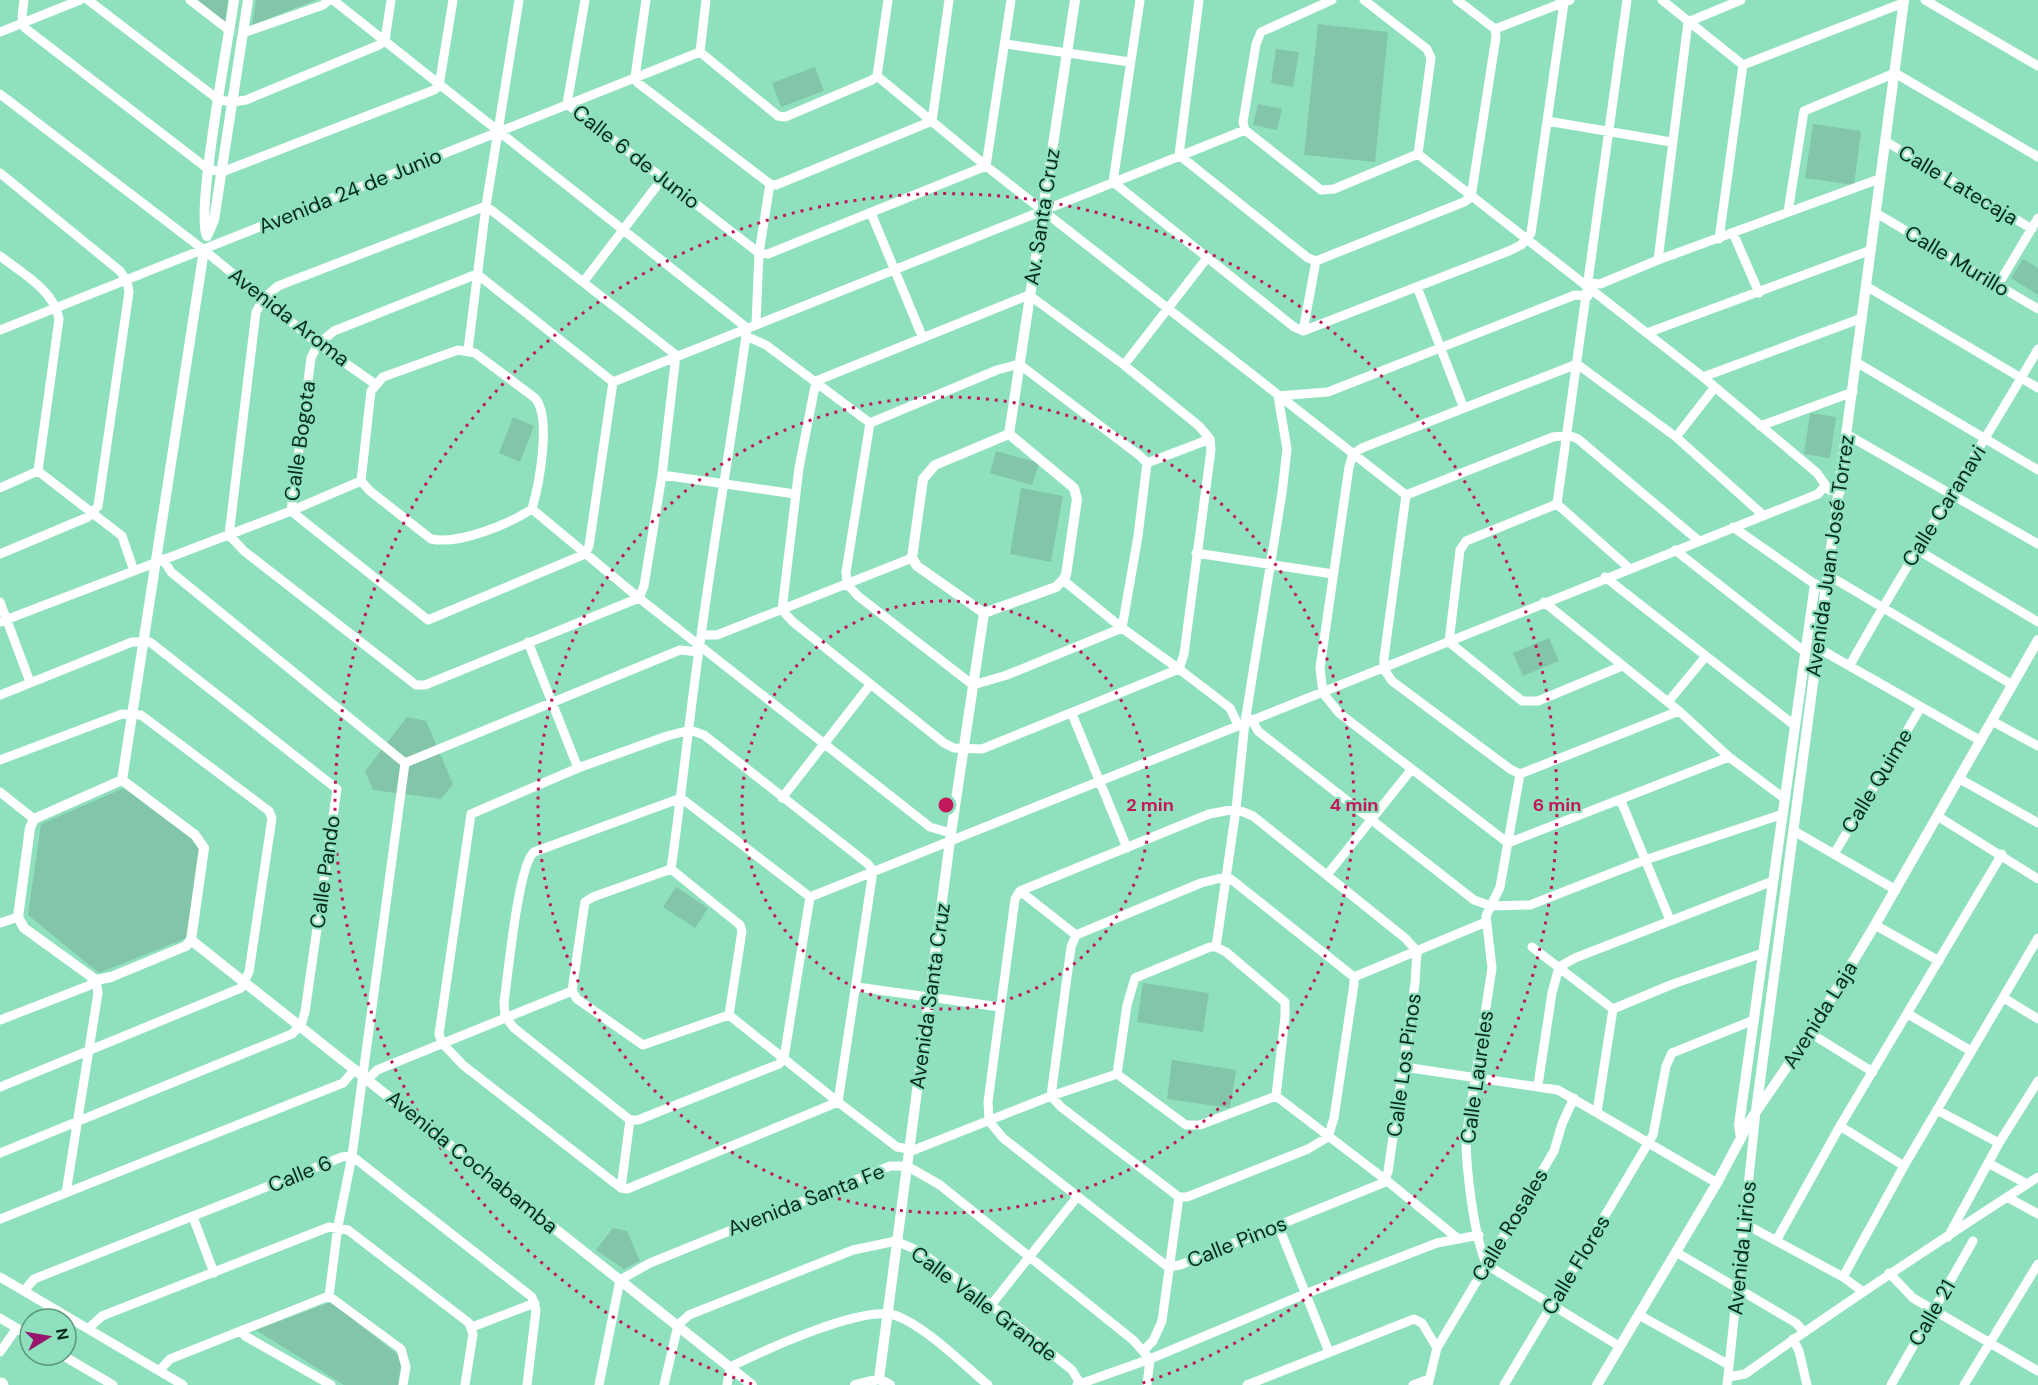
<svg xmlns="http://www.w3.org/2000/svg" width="2038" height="1385" font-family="'DM Sans',sans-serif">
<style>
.green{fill:#82c5a8}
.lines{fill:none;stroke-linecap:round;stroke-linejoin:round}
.minor{stroke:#fff;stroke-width:9}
.tertiary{stroke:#fff;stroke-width:10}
.trunk{stroke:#fff;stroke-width:15}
.ring{fill:none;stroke:#c2185b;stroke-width:3;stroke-dasharray:3 6}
.labels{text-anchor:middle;stroke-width:4.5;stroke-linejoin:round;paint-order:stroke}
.street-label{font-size:21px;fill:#062a1d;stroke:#8fe1bd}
.centre{fill:#c2185b;stroke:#8fe1bd;stroke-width:3}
.ring-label{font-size:18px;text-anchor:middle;font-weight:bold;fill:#c2185b;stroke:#8fe1bd;stroke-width:4.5;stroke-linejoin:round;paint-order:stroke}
</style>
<rect width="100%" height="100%" fill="#8fe1bd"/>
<!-- green -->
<path class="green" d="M198 0H228L225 23Z
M256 0H316L252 25Z
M1318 24 1388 32 1375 162 1304 155Z
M1276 49 1299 52 1293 87 1271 83Z
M815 67 824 91 781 107 772 83Z
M1258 104 1282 109 1277 130 1253 125Z
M1813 124 1861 131 1854 185 1805 178Z
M2023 259 2038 268V295L2011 278Z
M1810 413 1836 417 1830 458 1804 454Z
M513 417 534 426 520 462 499 453Z
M996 451 1039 463 1032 485 990 473Z
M1021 488 1063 496 1051 562 1010 554Z
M1549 638 1559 661 1523 676 1513 653Z
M407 717 426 721 453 784 441 799 373 790 365 771Z
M124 788 201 846 189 937 99 973 28 915 41 824Z
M676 887 708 908 695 928 663 907Z
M1143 983 1209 993 1203 1032 1137 1022Z
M1172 1060 1236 1070 1230 1108 1167 1099Z
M613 1228 627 1231 640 1261 624 1269 596 1250Z
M331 1302 402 1358 398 1385H344L256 1330Z"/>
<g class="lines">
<!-- minor -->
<path class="minor" d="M24 0 22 17 25 28 208 169 222 172 434 90 439 86 453 0
M88 0 219 100 233 102 246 100 379 45 385 40 391 0
M190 0 230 31
M333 0 747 328C733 433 714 537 700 643 689 718 682 793 671 869
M585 0 567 104 759 253
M646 0 635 77 638 83 770 184 776 185 932 121 949 0
M706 0 700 52 778 116 785 117 872 80 877 76 888 0
M1140 0 1113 182 1294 327 1303 331 1509 251 1521 245 1531 233 1564 3 1560 0
M1199 0 1179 155 1308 258 1316 261 1464 202 1471 197 1496 37 1495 29 1457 0
M1332 0 1261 32 1256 44 1243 122 1245 130 1321 190 1334 189 1418 154
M1364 0 1427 49 1431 58 1418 154
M1662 0 1743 65
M1925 0 2038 66
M1495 29 1570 0
M0 32 80 0
M243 33 323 5 329 0
M1006 44 1130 62
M1743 65 1903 3
M877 76 986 166 1406 495
M0 94 204 250 318 344 375 384
M1547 121 1671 142
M1885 141 2032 229
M1418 154 1703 377 1817 473 1829 490 1840 492
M0 173 120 271 127 281 129 292 98 506 88 517 0 554
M486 206 676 355 662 475 644 586 639 598 425 685H416L244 551 229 535 256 312 264 298 278 286Z
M1788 212 1804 111 1895 73 2038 157
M871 213 922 336
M1876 213 2038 309
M1733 233 1759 293
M1719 239 1743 65
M759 253 768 254 986 166 1011 0
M0 256C22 273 54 290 59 319L38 471 0 488
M1658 260 1688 22 1741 0
M477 274 613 382 589 546 585 554 428 620 291 511 311 358 318 344 334 331Z
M584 281 662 179
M1590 283 1600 284 1658 260 1879 179
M1998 285 2038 218
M1866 286 2038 388
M1417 287 1463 406
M756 324 759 253 770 184
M0 330 700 52
M1303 331 1316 261
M1647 333 1871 250
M746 336 766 345 870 423
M458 350 475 353 535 398C552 417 539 485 532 509 509 524 459 545 431 539L370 491 361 481 371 391 383 377Z
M468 350 486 206 519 0
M1856 362 2038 470
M1124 365 1207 258
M1703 377 1862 318
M613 382 1245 130
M1278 396 1328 392 1575 295 1588 296
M870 423 997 370 1019 364 1140 456 1147 463 1138 536 1122 628
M870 423 846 572 847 584 858 596 973 685 1007 675 1122 628
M1760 426 1853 392
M1846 434 2038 544
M1676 437 1715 387
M1147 463 1210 439
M38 471 122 536 134 571
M662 475 795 494
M1406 495 1384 658V669L1392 681 1510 769 1520 774 1679 711
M1406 495 1553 437 1568 435 1578 439 1699 541
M1557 504 1627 0
M532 509 639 598 930 827 951 833
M1733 527 1819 587
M1916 549 2038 622
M1675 550 1805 652
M1196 553 1333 574
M163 559 171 572 405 763 352 1156 338 1226 329 1296
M1828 575 2011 684
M1605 577 1794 725
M1063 580 1122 628 1179 669
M0 602 30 682
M1544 602 1679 711 1729 757 1785 799
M0 622 291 511 361 481
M701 635H717L912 558
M528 642 578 768
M1818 648 1981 741
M1850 665C1910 557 1977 455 2038 349
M1622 666 1538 701H1522L1449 642 1460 550 1466 541 1557 504 1629 568
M1179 669 982 749 954 748 944 743 793 622 782 610 799 468 816 381 1029 295 1124 365 1199 426 1210 439 1211 450 1184 654 1179 669 1230 708 1238 725
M0 695 132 642H150L337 789 305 1012 301 1025 292 1034 0 1153
M1668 702 1706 656
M1072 714 1127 848
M1251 719 1258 731 1474 900 1491 906 1530 905 1645 860 1783 814
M1992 721 2038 746
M1729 757 1508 843 1339 713 1323 693 1320 668 1349 467 1353 454 1362 448 1577 364 1676 437 1763 515
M0 760 122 714 141 715 269 811 272 818 249 972 241 988 0 1087
M405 763 680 650 699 652
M1520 774 1500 887 1486 916 1492 968 1466 1138C1466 1167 1474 1239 1487 1265L1619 1346
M1960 779 2038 823
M0 792 34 819
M681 798 810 897 784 1058 779 1064 638 1120H630L514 1028 505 1016 504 1002C508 976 518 865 534 852Z
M782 798 870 685
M1621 801 1670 920
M1236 809 1253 816 1405 938 1417 951 1415 983 1388 1172 1383 1183 1180 1265 1168 1267 1003 1138 989 1121 988 1102 1015 899 1020 891 1209 814Z
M1939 817 2038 879
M1794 831 1896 890
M1834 854 1921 707
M671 869 740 925 742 931 729 1015 643 1045 577 999 572 991 584 908 585 902 593 897Z
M1327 875 1411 770
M1225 877 1232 880 1354 977V984L1334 1118 1328 1137 1308 1149 1187 1197H1179L1061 1107 1051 1096 1071 947 1076 935 1201 883Z
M1020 891 1076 935
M810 897 1818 494 1824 487
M0 923 18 917
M1875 925 1939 961
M1210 947H1216L1226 952 1285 1002V1017L1276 1096 1200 1125H1186L1117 1074 1127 1005 1135 978Z
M1216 947 1236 809 1245 722 1282 493 1287 449 1278 396
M1532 947 1613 1009
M1354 977 1486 922
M857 987 1000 1007
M2004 998 2038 1019
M1908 1014 1971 1051
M729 1015 838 1102 873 871 868 864 704 735 690 730 667 736 578 768 471 814 439 1034 442 1043 463 1065 621 1188 627 1189 838 1102 897 1147 914 1150 1051 1096 1117 1074
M0 1020 88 986 96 980 98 993 66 1193
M1810 1033 1873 1072
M1404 1067 1558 1090 1717 1183
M368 1079 377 1070 572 991
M1538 1085 1552 993 1559 967 1575 958 1773 881
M1276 1096 1386 1180 1456 1237
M1937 1110 1999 1143
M1597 1112 1613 1009 1673 984 1763 953
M1840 1126 1904 1166
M1988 1163 2027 1184
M621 1188 630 1120
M2007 1197 2038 1214
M193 1217 214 1273
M0 1219 343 1083 355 1069
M1745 1224 1843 1277 1862 1291
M1278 1225 1329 1352
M1948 1237 1999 1143 2038 1081
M1776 1241 1840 1126 2002 854
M1676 1252 1796 1323 1803 1331
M1889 1273 1913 1298 2038 1371
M0 1277 183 1385
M1843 1277 1904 1166 2038 938
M24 1291 34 1279 342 1157 352 1156 532 1297 536 1310 527 1385
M991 1305 1077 1197
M1639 1315 1729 1365
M0 1318 30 1336
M472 1327 535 1303
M88 1329 102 1316 329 1227 348 1230 469 1323 473 1334 465 1385
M242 1330 245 1336 331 1385
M1793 1339 1799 1351 1807 1385
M1144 1350 1153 1341 1162 1321 1179 1197
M0 1352 17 1328
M62 1355 113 1385
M159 1371 170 1359 329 1296 401 1349 406 1367 403 1385
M1728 1377 1745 1374C1841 1305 1939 1241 2038 1177
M599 1385 620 1280 650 1263 890 1166H907L940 1185 1133 1340 1150 1359
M664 1385 678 1325 689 1315 853 1250 896 1241 921 1252 991 1305 1072 1370 1081 1385
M727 1385 730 1367C763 1351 865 1303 897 1316 926 1327 964 1365 988 1385
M1077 1385 1150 1359 1305 1294 1437 1243 1479 1235
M1147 1385 1150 1359
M1247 1385 1414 1319 1422 1323 1437 1348
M1413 1385 1429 1379
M1428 1385 1437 1348 1554 1151 1562 1124 1574 1098
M1504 1385 1653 1135 1666 1066 1672 1053 1754 1020
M1727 1385 1756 1111
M1891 1385 1973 1241
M1964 1385 2038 1264"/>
<!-- tertiary -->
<path class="tertiary" d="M207 236 214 220 248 0
M207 236C195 214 229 37 234 0
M1009 434 1074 488 1077 499 1066 575 1063 580 1056 587 984 613 917 566 912 558 923 479 935 465Z
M1009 434 1075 0
M122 780 195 835 204 848 191 940 186 946 111 977 96 980 24 928 18 917 30 828 34 819Z
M122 780 204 250
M191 940 752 1385
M1756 1111 1904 0
M1741 1138 1739 1125 1815 584
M879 1379 951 833 984 613
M855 1385 879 1379 890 1385
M1597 1385 1717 1183 1751 1119 1810 1033 1875 925 2038 640"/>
<!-- trunk -->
<path class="trunk" d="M0 1385H1"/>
</g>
<!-- distance rings -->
<g class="ring">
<circle cx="946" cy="805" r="204"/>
<circle cx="946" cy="805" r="408"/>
<path d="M752 1384A611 611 0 1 1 1140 1384"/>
</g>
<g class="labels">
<!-- street labels -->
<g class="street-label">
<text transform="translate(636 157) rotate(38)" y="7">Calle 6 de Junio</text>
<text transform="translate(1958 185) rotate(31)" y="7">Calle Latecaja</text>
<text transform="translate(350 191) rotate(-22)" y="7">Avenida 24 de Junio</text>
<text transform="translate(1042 217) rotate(-81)" y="7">Av. Santa Cruz</text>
<text transform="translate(1957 261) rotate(31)" y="7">Calle Murillo</text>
<text transform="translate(289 317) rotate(38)" y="7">Avenida Aroma</text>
<text transform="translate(300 441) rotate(-82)" y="7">Calle Bogota</text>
<text transform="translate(1944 506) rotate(-58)" y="7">Calle Caranavi</text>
<text transform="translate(1830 556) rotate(-82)" y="7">Avenida Juan José Torrez</text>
<text transform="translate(1877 781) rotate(-59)" y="7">Calle Quime</text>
<text transform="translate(325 872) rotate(-82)" y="7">Calle Pando</text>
<text transform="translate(930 996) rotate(-82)" y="7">Avenida Santa Cruz</text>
<text transform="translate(1820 1015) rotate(-58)" y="7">Avenida Laja</text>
<text transform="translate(1404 1065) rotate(-82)" y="7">Calle Los Pinos</text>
<text transform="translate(1477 1077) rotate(-82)" y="7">Calle Laureles</text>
<text transform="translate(472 1162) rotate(39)" y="7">Avenida Cochabamba</text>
<text transform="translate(300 1174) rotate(-22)" y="7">Calle 6</text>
<text transform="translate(806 1200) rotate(-21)" y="7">Avenida Santa Fe</text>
<text transform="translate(1510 1225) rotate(-59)" y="7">Calle Rosales</text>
<text transform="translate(1237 1242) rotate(-22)" y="7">Calle Pinos</text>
<text transform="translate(1742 1248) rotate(-84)" y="7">Avenida Lirios</text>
<text transform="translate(1576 1265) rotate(-59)" y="7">Calle Flores</text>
<text transform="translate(984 1304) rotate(37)" y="7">Calle Valle Grande</text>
<text transform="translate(1932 1313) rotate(-60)" y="7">Calle 21</text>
</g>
</g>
<circle cx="946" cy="805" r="9" class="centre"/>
<g class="ring-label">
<text x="1150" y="811">2 min</text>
<text x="1354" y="811">4 min</text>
<text x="1557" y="811">6 min</text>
</g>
<!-- north arrow -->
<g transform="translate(48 1337) rotate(79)"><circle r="28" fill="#8fe1bd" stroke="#58987d" stroke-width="1.5"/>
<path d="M0-4.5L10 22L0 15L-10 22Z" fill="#96156d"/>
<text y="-9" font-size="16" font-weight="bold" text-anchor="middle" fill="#062a1d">N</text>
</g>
</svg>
